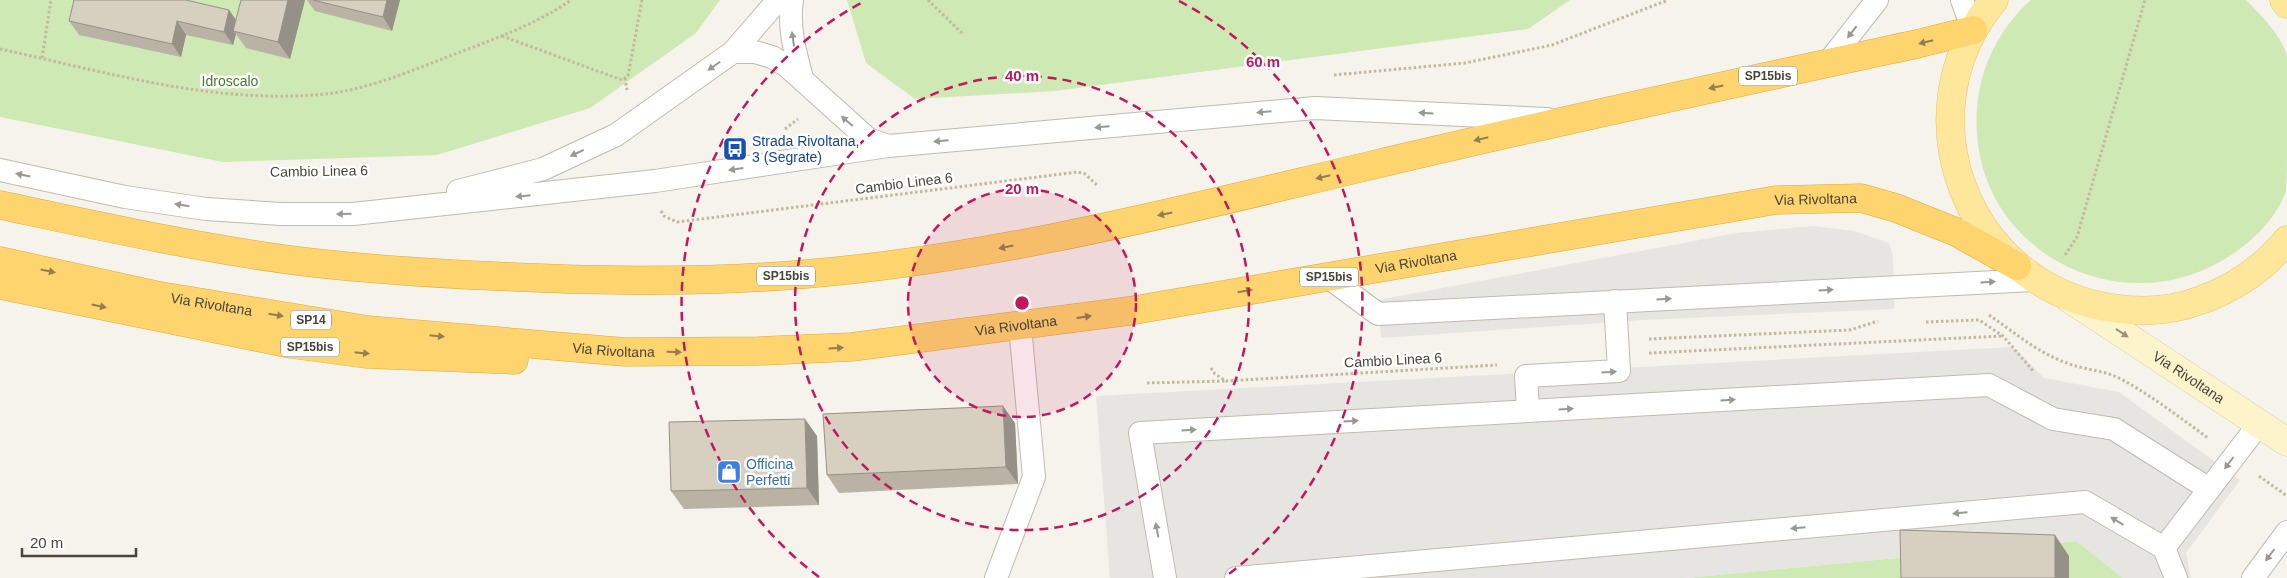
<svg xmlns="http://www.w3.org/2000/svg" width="2287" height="578" font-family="Arial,sans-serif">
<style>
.green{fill:#cee9b4}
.parking{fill:#e7e5e2}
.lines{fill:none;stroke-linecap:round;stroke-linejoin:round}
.lane-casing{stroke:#c1bbad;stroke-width:24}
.secondary-casing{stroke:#d5c89a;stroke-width:29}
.primary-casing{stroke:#e4c56a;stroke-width:29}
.highway-casing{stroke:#ddaa3c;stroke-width:29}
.path{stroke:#c3b89e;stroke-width:3;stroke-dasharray:2.5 2.5;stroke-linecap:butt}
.lane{stroke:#fff;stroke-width:22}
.secondary{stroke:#fef4cc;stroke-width:28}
.primary{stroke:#fee69b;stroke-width:28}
.highway{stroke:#fdd46e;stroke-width:28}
.wall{fill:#b9b2a5}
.shaded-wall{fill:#969186}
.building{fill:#d7cfc0;stroke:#969186}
.oneway{fill:#9b9892}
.oneway2{fill:#927e4e}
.oneway3{fill:#9b937b}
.ring{fill:none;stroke:#c2185b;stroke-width:2.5;stroke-dasharray:9 6}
.labels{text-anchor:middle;stroke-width:5;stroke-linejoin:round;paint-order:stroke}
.shield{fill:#fff;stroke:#807c74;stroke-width:1}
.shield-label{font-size:12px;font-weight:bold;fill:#4a4438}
.park-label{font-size:14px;fill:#467c2b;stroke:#fff}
.transit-label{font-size:14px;fill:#164399;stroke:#fff;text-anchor:start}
.street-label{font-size:14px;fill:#4a4438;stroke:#fff}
.shop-label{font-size:14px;fill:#366cbe;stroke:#fff;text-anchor:start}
.centre{fill:#c2185b;stroke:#fff;stroke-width:2.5}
.ring-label{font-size:15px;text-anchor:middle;font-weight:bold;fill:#c2185b;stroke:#fff;stroke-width:5;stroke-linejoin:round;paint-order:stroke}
</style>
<rect width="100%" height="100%" fill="#f5f3eb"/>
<!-- green -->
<path class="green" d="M0 0H720L696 33 590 108 437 155 223 162 0 117Z
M847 0H1570L1528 29 1055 91 915 99 866 63Z
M2031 0H2246C2259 13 2284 38 2287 57 2287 65 2287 75 2287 84 2287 104 2287 123 2287 143 2287 157 2287 177 2286 190 2280 212 2259 235 2241 248 2129 334 1967 252 1977 110 1979 68 2000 27 2031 0Z
M2077 541 2123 578H1686Z"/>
<!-- parking -->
<path class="parking" d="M1814 226 1854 231 1889 243 1893 256 1894 309 1643 320 1381 338 1378 300 1737 233Z
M2013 347 2044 378 2119 392 2240 480 2186 553 2191 578H2123L2076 541 1686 578H1110L1096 396Z"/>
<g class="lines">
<defs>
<path id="lane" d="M792 0C788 27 795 52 802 78
M1962 0 1973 30
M733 52 778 0
M1827 64 1877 0
M0 170 125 197 206 209 281 214H353L655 181 888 146 1315 108 1547 119
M458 191 543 169 616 135 733 52H755L772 57 787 66 868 139 888 146
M1328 277 1378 314 2035 280
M1528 411 1526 376 1619 371 1615 301
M2164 548 2176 578
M996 578 1034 477 1020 326
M1165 578 1140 433 1989 385 2053 419 2114 429 2209 489
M1236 578 2085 502 2164 548 2259 424
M2253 578 2287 532"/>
<g id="secondary">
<path id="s1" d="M2070 299 2287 442"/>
</g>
<path id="primary" d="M1994 0C1900 114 1966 286 2112 308 2142 313 2172 311 2201 300 2235 288 2264 268 2287 240
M2284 0 2287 4"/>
<g id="highway">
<path d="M0 205C99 226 198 248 298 261 363 269 428 273 493 276 598 281 702 283 806 274 998 258 1186 209 1373 165 1554 122 1736 83 1917 44L1973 30"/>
<path id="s2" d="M0 261 155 295 368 330 625 352 759 351 851 347 1129 311 1776 200 1861 198 1896 208 1956 232 2017 266"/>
<path d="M0 285 291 344 366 354 514 360"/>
</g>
</defs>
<!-- lane casing -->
<use href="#lane" class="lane-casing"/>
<!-- secondary casing -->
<use href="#secondary" class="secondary-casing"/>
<!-- primary casing -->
<use href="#primary" class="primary-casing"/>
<!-- highway casing -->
<use href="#highway" class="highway-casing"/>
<!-- path -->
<path class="path" d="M928 0 963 34
M502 36 622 80 628 76 642 0
M0 49C106 72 215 105 325 94 371 89 415 69 458 53 496 38 537 24 571 0
M42 58 51 0
M1334 75 1465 63 1552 45 1668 0
M625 78 627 90
M785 129 798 119
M661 211 664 216 677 222 1078 172 1085 174 1098 186
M2065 255 2077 237 2145 0
M1989 315C2014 332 2038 353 2067 363 2084 370 2103 370 2119 378 2151 395 2179 417 2208 438
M1926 322 1979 320 2003 336 2034 372
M1649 339 1850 330 1878 321
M1649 353 2003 336
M1211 368 1215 374 1226 381 1497 365
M1147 383 1225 381
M2259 476 2287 496"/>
<!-- lane -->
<use href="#lane" class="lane"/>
<!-- secondary -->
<use href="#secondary" class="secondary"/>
<!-- primary -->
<use href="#primary" class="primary"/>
<!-- highway -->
<use href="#highway" class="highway"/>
</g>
<!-- wall -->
<path class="wall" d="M241 0H305L290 59 246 48 236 34 233 45 186 35 181 57 79 35 69 21 229 10 236 20Z
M307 0H400L392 31 315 11Z
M1015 423 1018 484 839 493 827 475Z
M817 436 819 505 684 509 671 491Z"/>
<!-- shaded-wall -->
<path class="shaded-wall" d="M288 0H305L290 59 278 42Z
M387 0H400L392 31 383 17Z
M229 10 238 23 233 31 236 34 233 45 224 32Z
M177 21 186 35 181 57 172 44Z
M1003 406 1015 423 1018 484 1006 467Z
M805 419 817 436 819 505 807 488Z
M2055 535 2069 556V578H2055Z"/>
<!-- building -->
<path class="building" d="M74 0H186L229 10 224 32 177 21 172 44 69 21Z
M241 0H288L278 42 233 31Z
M313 0H387L383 17Z
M1003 406 1006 467 827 475 823 414Z
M805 419 807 488 671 491 669 422Z
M1900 530 2055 535V578H1901Z"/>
<!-- one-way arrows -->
<defs><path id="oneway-solid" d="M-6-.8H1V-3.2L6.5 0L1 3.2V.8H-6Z" transform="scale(1.25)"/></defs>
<g class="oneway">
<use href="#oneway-solid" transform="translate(1852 32) rotate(128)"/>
<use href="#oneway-solid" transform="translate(793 39) rotate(-98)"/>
<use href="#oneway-solid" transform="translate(714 66) rotate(145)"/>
<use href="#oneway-solid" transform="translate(1264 112) rotate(175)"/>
<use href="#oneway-solid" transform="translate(1426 113) rotate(-177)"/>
<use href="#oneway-solid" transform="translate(847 121) rotate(-139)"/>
<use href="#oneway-solid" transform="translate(1102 127) rotate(175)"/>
<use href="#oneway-solid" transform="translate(941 141) rotate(175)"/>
<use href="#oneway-solid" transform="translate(577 153) rotate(155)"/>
<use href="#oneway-solid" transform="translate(736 169) rotate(172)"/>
<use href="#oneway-solid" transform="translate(23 175) rotate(-168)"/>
<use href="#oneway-solid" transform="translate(523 196) rotate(174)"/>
<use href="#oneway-solid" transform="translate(182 205) rotate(-171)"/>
<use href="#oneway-solid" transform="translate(344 214) rotate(179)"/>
<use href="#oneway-solid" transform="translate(1988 282) rotate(-3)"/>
<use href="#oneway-solid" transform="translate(1826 290) rotate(-3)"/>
<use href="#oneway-solid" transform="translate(1664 299) rotate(-3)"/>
<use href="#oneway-solid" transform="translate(1609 372) rotate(-3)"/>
<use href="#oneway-solid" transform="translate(1728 400) rotate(-3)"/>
<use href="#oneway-solid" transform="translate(1566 409) rotate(-3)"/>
<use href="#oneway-solid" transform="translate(1351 421) rotate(-3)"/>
<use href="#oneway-solid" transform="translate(1189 430) rotate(-3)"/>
<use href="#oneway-solid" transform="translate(2229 463) rotate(127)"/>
<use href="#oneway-solid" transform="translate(1960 513) rotate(175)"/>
<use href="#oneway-solid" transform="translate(2117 521) rotate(-149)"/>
<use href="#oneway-solid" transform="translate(1798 528) rotate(175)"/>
<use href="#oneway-solid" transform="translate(1157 530) rotate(-100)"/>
<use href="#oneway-solid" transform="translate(2270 555) rotate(127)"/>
</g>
<g class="oneway2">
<use href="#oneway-solid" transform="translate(1926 42) rotate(166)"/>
<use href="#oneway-solid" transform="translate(1716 87) rotate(168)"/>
<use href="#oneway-solid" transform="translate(1481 139) rotate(167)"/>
<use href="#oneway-solid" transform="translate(1323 177) rotate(167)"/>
<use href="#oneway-solid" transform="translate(1165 214) rotate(168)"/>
<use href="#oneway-solid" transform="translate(1006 247) rotate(168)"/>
<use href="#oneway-solid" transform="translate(48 271) rotate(12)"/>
<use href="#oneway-solid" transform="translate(1245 291) rotate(-10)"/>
<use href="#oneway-solid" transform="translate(99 306) rotate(12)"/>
<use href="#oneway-solid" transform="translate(276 315) rotate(9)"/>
<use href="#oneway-solid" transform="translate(1084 317) rotate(-8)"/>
<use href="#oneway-solid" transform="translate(437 336) rotate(6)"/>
<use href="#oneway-solid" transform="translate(836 348) rotate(-3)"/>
<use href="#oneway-solid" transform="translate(674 352) rotate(1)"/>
<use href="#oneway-solid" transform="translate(362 353) rotate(6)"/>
</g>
<use class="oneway3" href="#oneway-solid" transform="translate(2122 333) rotate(34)"/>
<!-- distance rings -->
<circle cx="1022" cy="303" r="114" fill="#c2185b" fill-opacity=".12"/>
<g class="ring">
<circle cx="1022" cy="303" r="114"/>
<circle cx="1022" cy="303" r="227"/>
<path d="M819 577A341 341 0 0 1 865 1M1179 1A341 341 0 0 1 1225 577"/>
</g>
<!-- icons -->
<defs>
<symbol id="bus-square" viewBox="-11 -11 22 22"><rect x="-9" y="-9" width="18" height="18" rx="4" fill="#1a4fb4" stroke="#fff"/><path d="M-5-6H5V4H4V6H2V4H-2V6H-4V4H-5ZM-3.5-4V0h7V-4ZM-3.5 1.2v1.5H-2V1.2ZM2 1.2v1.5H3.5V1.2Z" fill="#fff"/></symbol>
<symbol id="shop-square" viewBox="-11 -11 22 22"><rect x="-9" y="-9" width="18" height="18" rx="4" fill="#3f7fe0" stroke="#fff"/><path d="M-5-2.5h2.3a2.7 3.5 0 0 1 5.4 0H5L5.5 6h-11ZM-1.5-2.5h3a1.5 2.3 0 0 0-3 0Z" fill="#fff"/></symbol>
</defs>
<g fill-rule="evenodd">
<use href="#bus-square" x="721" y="135" width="28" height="28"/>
<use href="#shop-square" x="715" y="458" width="28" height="28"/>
</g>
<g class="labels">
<!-- shield labels -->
<g class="shield">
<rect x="1739" y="66.5" width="58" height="19" rx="4"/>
<rect x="757" y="266.5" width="58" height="19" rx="4"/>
<rect x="1300" y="267.5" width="58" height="19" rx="4"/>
<rect x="291" y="310.5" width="40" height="19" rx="4"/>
<rect x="281" y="337.5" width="58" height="19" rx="4"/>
</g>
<g class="shield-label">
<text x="1768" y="80">SP15bis</text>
<text x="786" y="280">SP15bis</text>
<text x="1329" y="281">SP15bis</text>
<text x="311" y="324">SP14</text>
<text x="310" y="351">SP15bis</text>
</g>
<!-- park labels -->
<g class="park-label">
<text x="230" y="86">Idroscalo</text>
</g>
<!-- transit labels -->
<g class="transit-label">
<text x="752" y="146">Strada Rivoltana,<tspan x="752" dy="16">3 (Segrate)</tspan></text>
</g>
<!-- street labels -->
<g class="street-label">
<text transform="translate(319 171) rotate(-1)" y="5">Cambio Linea 6</text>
<text transform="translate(904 183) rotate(-7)" y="5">Cambio Linea 6</text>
<text dy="5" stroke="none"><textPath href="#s2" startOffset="1835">Via Rivoltana</textPath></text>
<text dy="5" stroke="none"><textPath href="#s2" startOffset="1430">Via Rivoltana</textPath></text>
<text dy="5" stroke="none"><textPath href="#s2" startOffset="216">Via Rivoltana</textPath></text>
<text dy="5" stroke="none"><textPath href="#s2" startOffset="1025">Via Rivoltana</textPath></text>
<text dy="5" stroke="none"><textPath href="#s2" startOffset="621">Via Rivoltana</textPath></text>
<text transform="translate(1393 360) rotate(-3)" y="5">Cambio Linea 6</text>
<text dy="5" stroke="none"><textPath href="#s1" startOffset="142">Via Rivoltana</textPath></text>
</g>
<!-- shop labels -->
<g class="shop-label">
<text x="746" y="469">Officina<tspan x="746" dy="16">Perfetti</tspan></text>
</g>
</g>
<circle cx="1022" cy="303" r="8" class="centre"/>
<g class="ring-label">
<text x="1263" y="67">60 m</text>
<text x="1022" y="81">40 m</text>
<text x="1022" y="194">20 m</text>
</g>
<!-- scale -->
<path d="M22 548v8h114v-8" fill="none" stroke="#4a4438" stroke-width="2.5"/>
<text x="30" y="548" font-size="15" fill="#4a4438" stroke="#ffffff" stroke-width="4" paint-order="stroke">20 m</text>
</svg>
